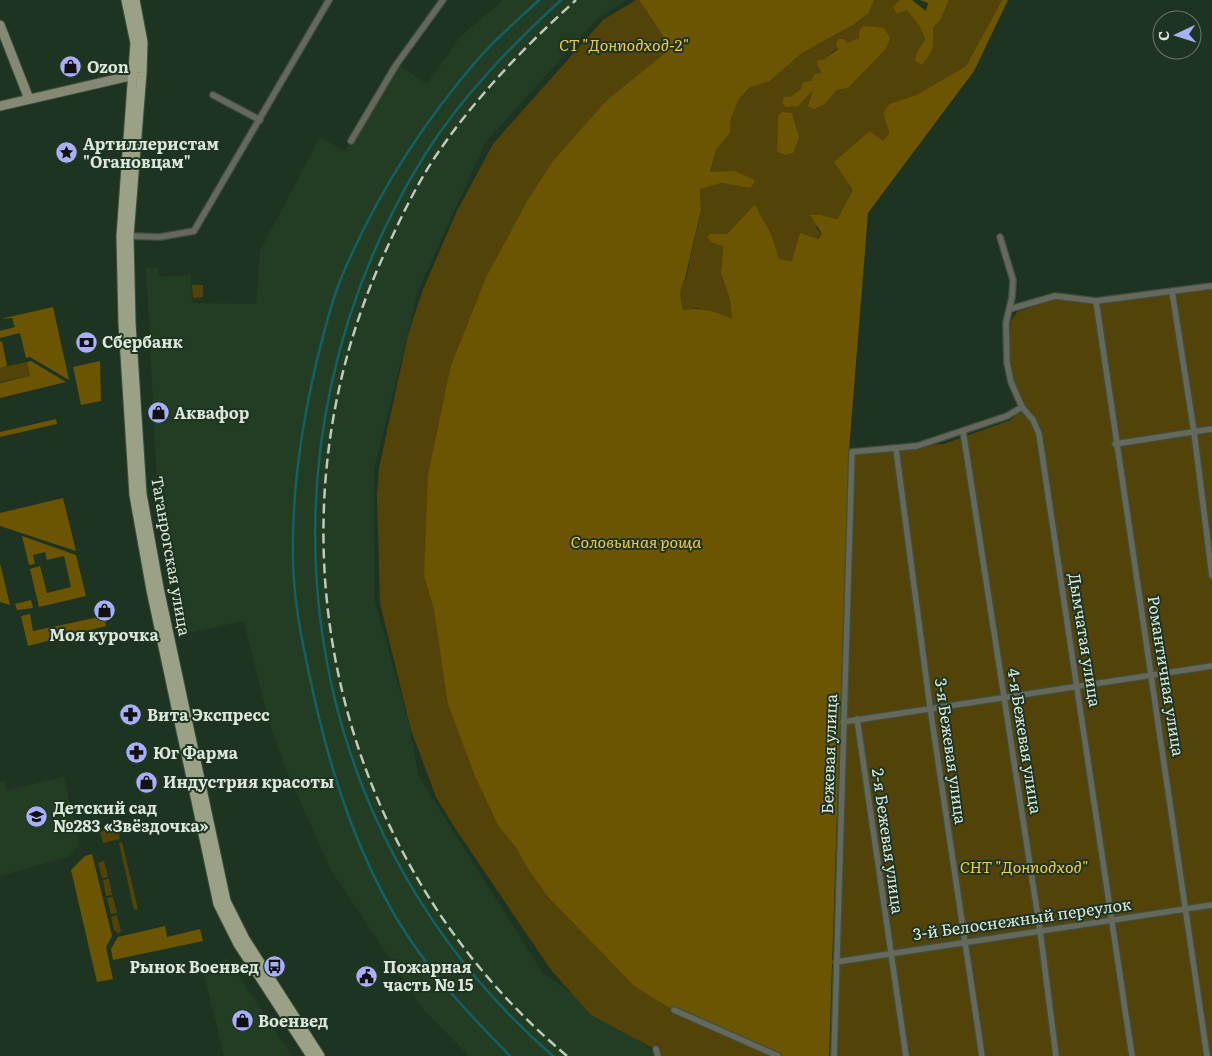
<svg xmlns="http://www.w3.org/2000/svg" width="1212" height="1056" font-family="Literata,serif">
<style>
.built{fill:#233d24}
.green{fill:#544309;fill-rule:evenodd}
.forest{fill:#6c5500}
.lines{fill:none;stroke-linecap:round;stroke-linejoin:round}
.stream{stroke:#136164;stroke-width:2.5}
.street-casing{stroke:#3d513e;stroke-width:8}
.secondary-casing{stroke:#3d513e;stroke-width:11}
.primary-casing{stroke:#3d513e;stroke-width:11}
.street{stroke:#65685b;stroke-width:5.5}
.secondary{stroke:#848874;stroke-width:9}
.primary{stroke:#9ba187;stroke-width:9}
.rail{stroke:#bdcabc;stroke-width:2.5;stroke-dasharray:10 5;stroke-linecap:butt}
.labels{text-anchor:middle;stroke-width:4;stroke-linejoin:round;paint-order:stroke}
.park-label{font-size:16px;font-style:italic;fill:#f3c94a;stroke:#1f3420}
.poi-label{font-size:16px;font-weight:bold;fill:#dbe7da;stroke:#1f3420;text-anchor:start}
.street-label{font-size:16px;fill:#dbe7da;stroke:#1f3420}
</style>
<rect width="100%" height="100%" fill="#1f3420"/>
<!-- built -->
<path class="built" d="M503 0H627L597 19 485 143 418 291 374 470 375 602 408 720 419 777 542 972 660 1056H469L424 1010 331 870 287 772 268 719 244 621 188 633 158 499 146 268H158L159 277 191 275 192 303 256 304 260 251 320 137 345 151 397 64 427 84 460 37Z
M64 777 79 845 67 857 0 876V782L4 780 7 790Z
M227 958 292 1056H224L204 974Z"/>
<!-- green -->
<path class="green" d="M636 0H639L671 48 607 100 527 201 486 277 451 365 424 577 498 824 517 849 527 868 548 897 634 986 780 1056H662L660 1052 591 1015 551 970 453 825 436 797 411 730 380 603 377 496 379 468 408 335 422 292 456 213 493 144 603 20Z
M874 0H900L897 14 907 9 920 27 925 41 917 52 934 42 933 28 941 19 949 0H1002L966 66 917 96 889 104 883 113 889 133 883 141 835 162 853 190 837 219 821 215 816 228 822 234 792 261 779 259 771 234 755 204 727 234H709L707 237 723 245 721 273 730 300 733 319 697 308 683 310 680 286 686 279 701 210 700 188 721 183 751 187 735 171 710 173 716 150 730 133 731 118 739 99 749 88 770 81 802 53 853 25 869 13ZM859 38 886 49 848 88 837 90 825 104 808 106 814 89 782 103 823 73C826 50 840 47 859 38ZM779 115 785 155 777 152Z
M192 285H203V297L193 298Z
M1212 288V1056H830L849 450 944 444 1011 420 1024 406 1013 381 1009 342 1011 321 1017 312 1052 300 1131 298Z
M27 362 30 376 0 382V368Z
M117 825 120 839 103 843 100 832Z
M122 842 138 909 134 910 119 843Z
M104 861 108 877 102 878 98 863Z
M109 879 112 895 106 896 103 880Z
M113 897 117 913 111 914 107 898Z
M117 915 121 932 118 933 114 930 111 917Z"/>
<!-- forest -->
<path class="forest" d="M639 0H874L869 13 853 25 802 53 770 81 749 88 739 99 731 118 730 133 716 150 710 172 735 171 755 180 751 188 721 183 700 189 701 210 685 279C678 289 681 298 683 310 702 307 716 312 732 319L730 300 721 273 723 246 711 242 707 237 709 234H727L755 204 771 234 779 259 792 261 800 233 818 239 822 234 810 215H821L837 219 853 190 834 162 870 131 883 141 889 133 883 113 889 104 917 95 966 66 1002 0H1008L974 71 868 213 849 450 829 1056H780L675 1011 634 986 548 897 527 868 517 849 498 825 475 776 448 704 434 610 424 577 428 475 451 365 486 277 527 201 553 161 607 100 671 48Z
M900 0H912L926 11 928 3 920 0H949L941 19 933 28C935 44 933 54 921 65L915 60 917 52 925 40 920 27 907 10 897 14 893 7Z
M863 26 884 28 890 38 886 49 848 88 837 90 825 104 814 109 808 106 813 90 798 106 786 107 782 103 784 97H790L801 89 803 82 811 81 815 74 822 73 817 65V61L825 59 838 49 836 44 839 39H844L847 43 859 38V31Z
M782 112 792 113 799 138 793 153 785 155 777 152 778 115Z
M53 307 69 380 30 357 26 358 20 333 0 338V331L15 327 12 318 0 319Z
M2 341 7 366 0 368V342Z
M31 361 66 382 0 398V383L30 376 27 362Z
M100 361 101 401 81 405 73 367Z
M56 419 57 424 0 437V432Z
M63 498 76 551 0 526V513Z
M22 536 76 555 86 596 39 607 30 569 40 566 47 593 71 587 64 556 47 560 45 552 33 555 35 564 29 565Z
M0 563 10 605 0 602Z
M31 600 33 608 17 610 15 604Z
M30 614 33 631 104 616 106 626 28 646 21 616Z
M92 854 112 936 106 947 113 979 97 982 71 870 85 856Z
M165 926 167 937 200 929 203 941 113 960 111 949 118 937Z"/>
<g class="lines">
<!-- stream -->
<path class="stream" d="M510 1056C470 1015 430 973 400 924 354 848 328 764 310 678 301 637 293 597 293 555 292 489 302 423 317 360 325 329 332 298 345 269 378 193 425 120 479 58 497 37 519 19 539 0
M553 1056C289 826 242 447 426 153 463 95 511 46 561 0"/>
<defs>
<path id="street" d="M213 95 260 120
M351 141 396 65 443 0
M129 236 160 237 194 231 329 0
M1000 237 1013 280 1012 297 1006 323 1007 363 1011 382 1022 407 1033 420 1039 434 1132 1056
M1172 291 1194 432 1212 576
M1096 301 1207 1056
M1010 309 1055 296 1096 301 1212 286
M963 431 1040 930 1056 1056
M1115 444 1212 429
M896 449 930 707 982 1056
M857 719 906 1056
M843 722 1212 666
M836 962 1212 905
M674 1010 778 1056
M656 1049 658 1056
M834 1056 852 452 917 446 1007 416 1022 407"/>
<path id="secondary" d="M0 25 29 99
M0 106 134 75"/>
<path id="primary" d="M126 0 135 43 121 236 123 323 134 495 151 590 218 904 238 944 311 1056
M135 0 143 42 142 73 129 236 131 323 142 494 159 588 226 901 245 939 320 1056"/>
</defs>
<!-- street casing -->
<use href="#street" class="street-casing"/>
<!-- secondary casing -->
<use href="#secondary" class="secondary-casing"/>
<!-- primary casing -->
<use href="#primary" class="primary-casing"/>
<!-- street -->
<use href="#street" class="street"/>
<!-- secondary -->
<use href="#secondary" class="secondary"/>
<!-- primary -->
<use href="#primary" class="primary"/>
<!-- rail -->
<path class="rail" d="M567 1056C333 859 256 526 387 248 401 217 416 186 435 157 475 98 523 48 576 0"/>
</g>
<!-- icons -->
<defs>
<symbol id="shop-disc" viewBox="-11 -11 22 22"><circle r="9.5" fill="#aaaffb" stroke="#1f3420"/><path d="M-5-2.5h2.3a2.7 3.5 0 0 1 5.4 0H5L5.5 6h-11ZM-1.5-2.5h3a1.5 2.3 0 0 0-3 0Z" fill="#111"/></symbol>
<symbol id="sight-disc" viewBox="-11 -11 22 22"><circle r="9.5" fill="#aaaffb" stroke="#1f3420"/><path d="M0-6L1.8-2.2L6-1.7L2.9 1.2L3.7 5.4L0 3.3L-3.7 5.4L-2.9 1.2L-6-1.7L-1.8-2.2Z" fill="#111"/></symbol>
<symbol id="bank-disc" viewBox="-11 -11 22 22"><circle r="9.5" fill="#aaaffb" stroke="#1f3420"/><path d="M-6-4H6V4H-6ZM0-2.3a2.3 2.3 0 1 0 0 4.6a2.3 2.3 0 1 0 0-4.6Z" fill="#111"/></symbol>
<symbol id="pharmacy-disc" viewBox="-11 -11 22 22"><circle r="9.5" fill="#aaaffb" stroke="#1f3420"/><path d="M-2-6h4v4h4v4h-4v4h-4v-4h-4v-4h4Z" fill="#111"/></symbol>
<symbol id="school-disc" viewBox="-11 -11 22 22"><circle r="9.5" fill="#aaaffb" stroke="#1f3420"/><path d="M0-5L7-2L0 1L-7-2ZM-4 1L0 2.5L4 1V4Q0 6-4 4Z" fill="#111"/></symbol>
<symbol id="bus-disc" viewBox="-11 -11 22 22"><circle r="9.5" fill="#aaaffb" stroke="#1f3420"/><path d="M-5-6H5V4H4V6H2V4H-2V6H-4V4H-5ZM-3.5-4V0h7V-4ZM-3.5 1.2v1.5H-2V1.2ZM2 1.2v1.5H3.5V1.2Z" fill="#111"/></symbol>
<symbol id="civic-disc" viewBox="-11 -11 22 22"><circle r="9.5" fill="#aaaffb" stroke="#1f3420"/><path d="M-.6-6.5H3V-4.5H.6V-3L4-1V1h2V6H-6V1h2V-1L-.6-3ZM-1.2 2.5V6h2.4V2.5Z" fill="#111"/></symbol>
</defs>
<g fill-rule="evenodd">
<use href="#shop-disc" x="58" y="54" width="25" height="25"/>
<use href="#sight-disc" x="54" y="140" width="25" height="25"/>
<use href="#bank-disc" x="74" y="330" width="25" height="25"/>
<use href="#shop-disc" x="146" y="400" width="25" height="25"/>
<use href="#shop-disc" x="92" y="598" width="25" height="25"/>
<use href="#pharmacy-disc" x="118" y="702" width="25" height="25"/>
<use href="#pharmacy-disc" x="124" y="740" width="25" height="25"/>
<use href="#shop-disc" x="134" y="770" width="25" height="25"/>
<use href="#school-disc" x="24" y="804" width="25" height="25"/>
<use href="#bus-disc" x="262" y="954" width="25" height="25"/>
<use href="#civic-disc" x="354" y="964" width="25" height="25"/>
<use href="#shop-disc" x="230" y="1008" width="25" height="25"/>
</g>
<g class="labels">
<!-- park labels -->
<g class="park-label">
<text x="624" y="51">СТ "Донподход-2"</text>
<text x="636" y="548">Соловьиная роща</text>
<text x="1024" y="873">СНТ "Донподход"</text>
</g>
<!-- poi labels -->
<g class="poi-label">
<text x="87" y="73">Ozon</text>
<text x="83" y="150">Артиллеристам<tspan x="83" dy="18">"Огановцам"</tspan></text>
<text x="102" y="348">Сбербанк</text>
<text x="174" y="419">Аквафор</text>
<text x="104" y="641" text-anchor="middle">Моя курочка</text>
<text x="147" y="721">Вита Экспресс</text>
<text x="153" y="759">Юг Фарма</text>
<text x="163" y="788">Индустрия красоты</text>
<text x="53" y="814">Детский сад<tspan x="53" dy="18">№283 «Звёздочка»</tspan></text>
<text x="259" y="973" text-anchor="end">Рынок Военвед</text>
<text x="383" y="973">Пожарная<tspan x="383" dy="18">часть № 15</tspan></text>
<text x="258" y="1027">Военвед</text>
</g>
<!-- street labels -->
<g class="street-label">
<text transform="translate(171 556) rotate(80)" y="6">Таганрогская улица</text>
<text transform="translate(1085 640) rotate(81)" y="6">Дымчатая улица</text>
<text transform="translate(1166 676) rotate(81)" y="6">Романтичная улица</text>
<text transform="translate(1025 741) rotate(81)" y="6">4-я Бежевая улица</text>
<text transform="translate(951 751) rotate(82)" y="6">3-я Бежевая улица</text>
<text transform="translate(829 754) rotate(-88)" y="6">Бежевая улица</text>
<text transform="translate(888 841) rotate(82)" y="6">2-я Бежевая улица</text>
<text transform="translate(1022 919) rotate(-8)" y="6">3-й Белоснежный переулок</text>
</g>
</g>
<!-- north arrow -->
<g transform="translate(1177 35) rotate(266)"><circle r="24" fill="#1f3420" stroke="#6a7c6a"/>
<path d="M0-4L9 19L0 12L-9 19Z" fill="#aaaffb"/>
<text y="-8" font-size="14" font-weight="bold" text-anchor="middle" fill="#dbe7da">С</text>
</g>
</svg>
